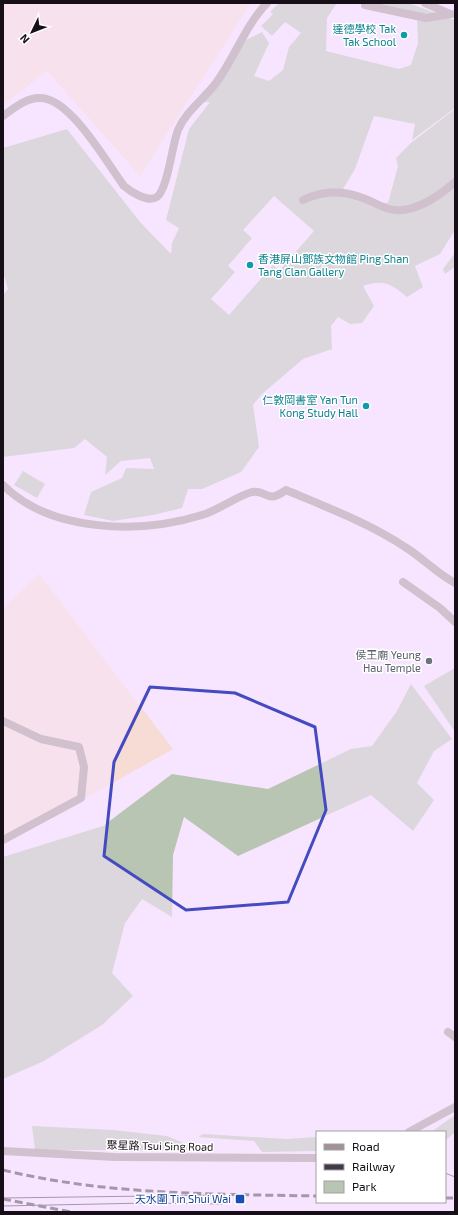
<svg xmlns="http://www.w3.org/2000/svg" width="458" height="1215" font-family="'Exo 2','Noto Sans TC',sans-serif">
<style>
.industrial{fill:#f6dcd5}
.green{fill:#b8c5b2;fill-rule:evenodd}
.lines{fill:none;stroke-linecap:round;stroke-linejoin:round}
.street{stroke:#a39293;stroke-width:8}
.tram{stroke:#423946;stroke-width:1}
.rail{stroke:#423946;stroke-width:3;stroke-dasharray:8 4;stroke-linecap:butt}
.marked{fill:none;stroke:#444abf;stroke-width:3;stroke-linejoin:round}
.culture-dot{fill:#0f9aa8;stroke:#fff;stroke-width:1.5}
.worship-dot{fill:#6b7280;stroke:#fff;stroke-width:1.5}
.transit-dot{fill:#1a4fb4;stroke:#fff;stroke-width:1.5}
.labels{text-anchor:middle;stroke-width:3;stroke-linejoin:round;paint-order:stroke}
.culture-label{font-size:11px;fill:#0d838f;stroke:#fff;text-anchor:end}
.worship-label{font-size:11px;fill:#5b616d;stroke:#fff;text-anchor:end}
.street-label{font-size:11px;fill:#160f18;stroke:#fff}
.transit-label{font-size:11px;fill:#164399;stroke:#fff;text-anchor:end}
</style>
<rect width="100%" height="100%" fill="#f7e5ff"/>
<!-- industrial -->
<path class="industrial" d="M3 3H251L140 176 47 71 3 105Z
M39 574 173 749 3 845V608Z"/>
<!-- green -->
<path class="green" d="M279 3H337L327 18 326 51 399 69 411 65 418 43 417 18 367 3H408L455 20V108L412 140 415 124 374 116 355 169 343 189 372 202 388 203 398 166 396 158 412 142 455 109 454 127 455 128V230L440 254 415 266 423 287 407 297C391 284 384 279 363 286L374 306 362 323 350 324 338 317 331 326 332 349 303 359 262 394 253 405 259 447 241 472 202 489H188L182 508 153 515 113 521 84 515 91 492 122 478 126 468 154 469 150 458 121 461 105 475 107 457 85 439 74 448 3 457V295L8 289 3 272V148L67 129 140 222 171 254 172 243 179 228 166 220 189 129 210 102H198L240 43 262 32 269 43 254 76 269 81 283 70 289 47 301 33 285 22 272 36 261 26 273 14 270 12ZM274 196 314 231 279 271 273 265 229 315 211 299 235 272 228 266 252 238 243 230Z
M455 253V267L445 274 443 269Z
M23 471 45 484 37 498 14 485Z
M455 668V732L424 686Z
M411 684 452 739 434 751 417 783 434 800 413 831 371 795 238 856 184 817 173 855 172 917 142 899 125 923 112 973 133 996 102 1025 44 1061 3 1079V857L103 826 172 774 268 789 351 749 372 746 397 711Z
M455 1115V1132L445 1141V1132H431Z
M32 1126 113 1130 167 1136 200 1150H35Z
M203 1134 287 1139 317 1137V1151L262 1152 254 1141 198 1137Z"/>
<g class="lines">
<!-- street -->
<path class="street" d="M425 3 450 14
M365 5 426 18 451 14
M3 116C14 108 27 97 41 98 71 99 107 163 124 186 131 192 148 203 157 197 168 188 172 145 178 130 186 111 204 99 216 83 235 57 245 26 267 3
M303 200C321 191 342 190 360 197 370 200 379 206 389 209 412 215 439 196 455 182
M3 485C51 533 141 534 202 515 219 510 235 497 252 492 267 489 266 505 286 490 326 507 369 523 405 547 423 558 436 573 455 583
M403 582 440 608 455 622
M3 721 41 739 79 747 84 767 81 798 3 840
M448 1032 455 1037
M409 1132 455 1107
M3 1151 115 1157 317 1158"/>
<!-- tram -->
<path class="tram" d="M445 1173 455 1177
M3 1198 222 1195
M3 1206 147 1203 222 1204"/>
<!-- rail -->
<path class="rail" d="M3 1170C106 1195 212 1194 317 1196
M445 1198H455
M3 1199 71 1212"/>
</g>
<!-- marked area -->
<path d="M0 0H458V1215H0ZM150 687 235 693 315 727 326 810 288 902 186 910 104 856 114 762Z" fill="#f7e5ff" fill-opacity=".55" fill-rule="evenodd"/>
<path class="marked" d="M150 687 235 693 315 727 326 810 288 902 186 910 104 856 114 762Z"/>
<!-- markers -->
<g class="culture-dot">
<circle cx="404" cy="35" r="4"/>
<circle cx="250" cy="265" r="4"/>
<circle cx="366" cy="406" r="4"/>
</g>
<circle class="worship-dot" cx="429" cy="661" r="4"/>
<rect class="transit-dot" x="235" y="1194" width="10" height="10" rx="2"/>
<g class="labels">
<!-- culture labels -->
<g class="culture-label">
<text x="396" y="33">達德學校 Tak<tspan x="396" dy="13">Tak School</tspan></text>
<text x="258" y="263" text-anchor="start">香港屏山鄧族文物館 Ping Shan<tspan x="258" dy="13">Tang Clan Gallery</tspan></text>
<text x="358" y="404">仁敦岡書室 Yan Tun<tspan x="358" dy="13">Kong Study Hall</tspan></text>
</g>
<!-- worship labels -->
<g class="worship-label">
<text x="421" y="659">侯王廟 Yeung<tspan x="421" dy="13">Hau Temple</tspan></text>
</g>
<!-- street labels -->
<g class="street-label">
<text transform="translate(160 1146) rotate(1)" y="4">聚星路 Tsui Sing Road</text>
</g>
<!-- transit labels -->
<g class="transit-label">
<text x="231" y="1203">天水圍 Tin Shui Wai</text>
</g>
</g>
<!-- border -->
<rect width="458" height="1215" fill="none" stroke="#160f18" stroke-width="8"/>
<!-- legend -->
<rect x="316" y="1131" width="130" height="72" fill="#ffffff" stroke="#a29fa3"/>
<rect x="324" y="1144" width="20" height="6" fill="#a39293" stroke="#a29fa3"/>
<text x="352" y="1151" font-size="12" fill="#160f18">Road</text>
<rect x="324" y="1164" width="20" height="6" fill="#423946" stroke="#a29fa3"/>
<text x="352" y="1171" font-size="12" fill="#160f18">Railway</text>
<rect x="324" y="1181" width="20" height="12" fill="#b8c5b2" stroke="#a29fa3"/>
<text x="352" y="1191" font-size="12" fill="#160f18">Park</text>
<!-- north arrow -->
<g transform="translate(32 32) rotate(227)" stroke="#ffffff" stroke-width="3" paint-order="stroke">
<path d="M0-3L7 15L0 10L-7 15Z" fill="#160f18"/>
<text y="-6" font-size="11" font-weight="bold" text-anchor="middle" fill="#160f18">N</text>
</g>
</svg>
